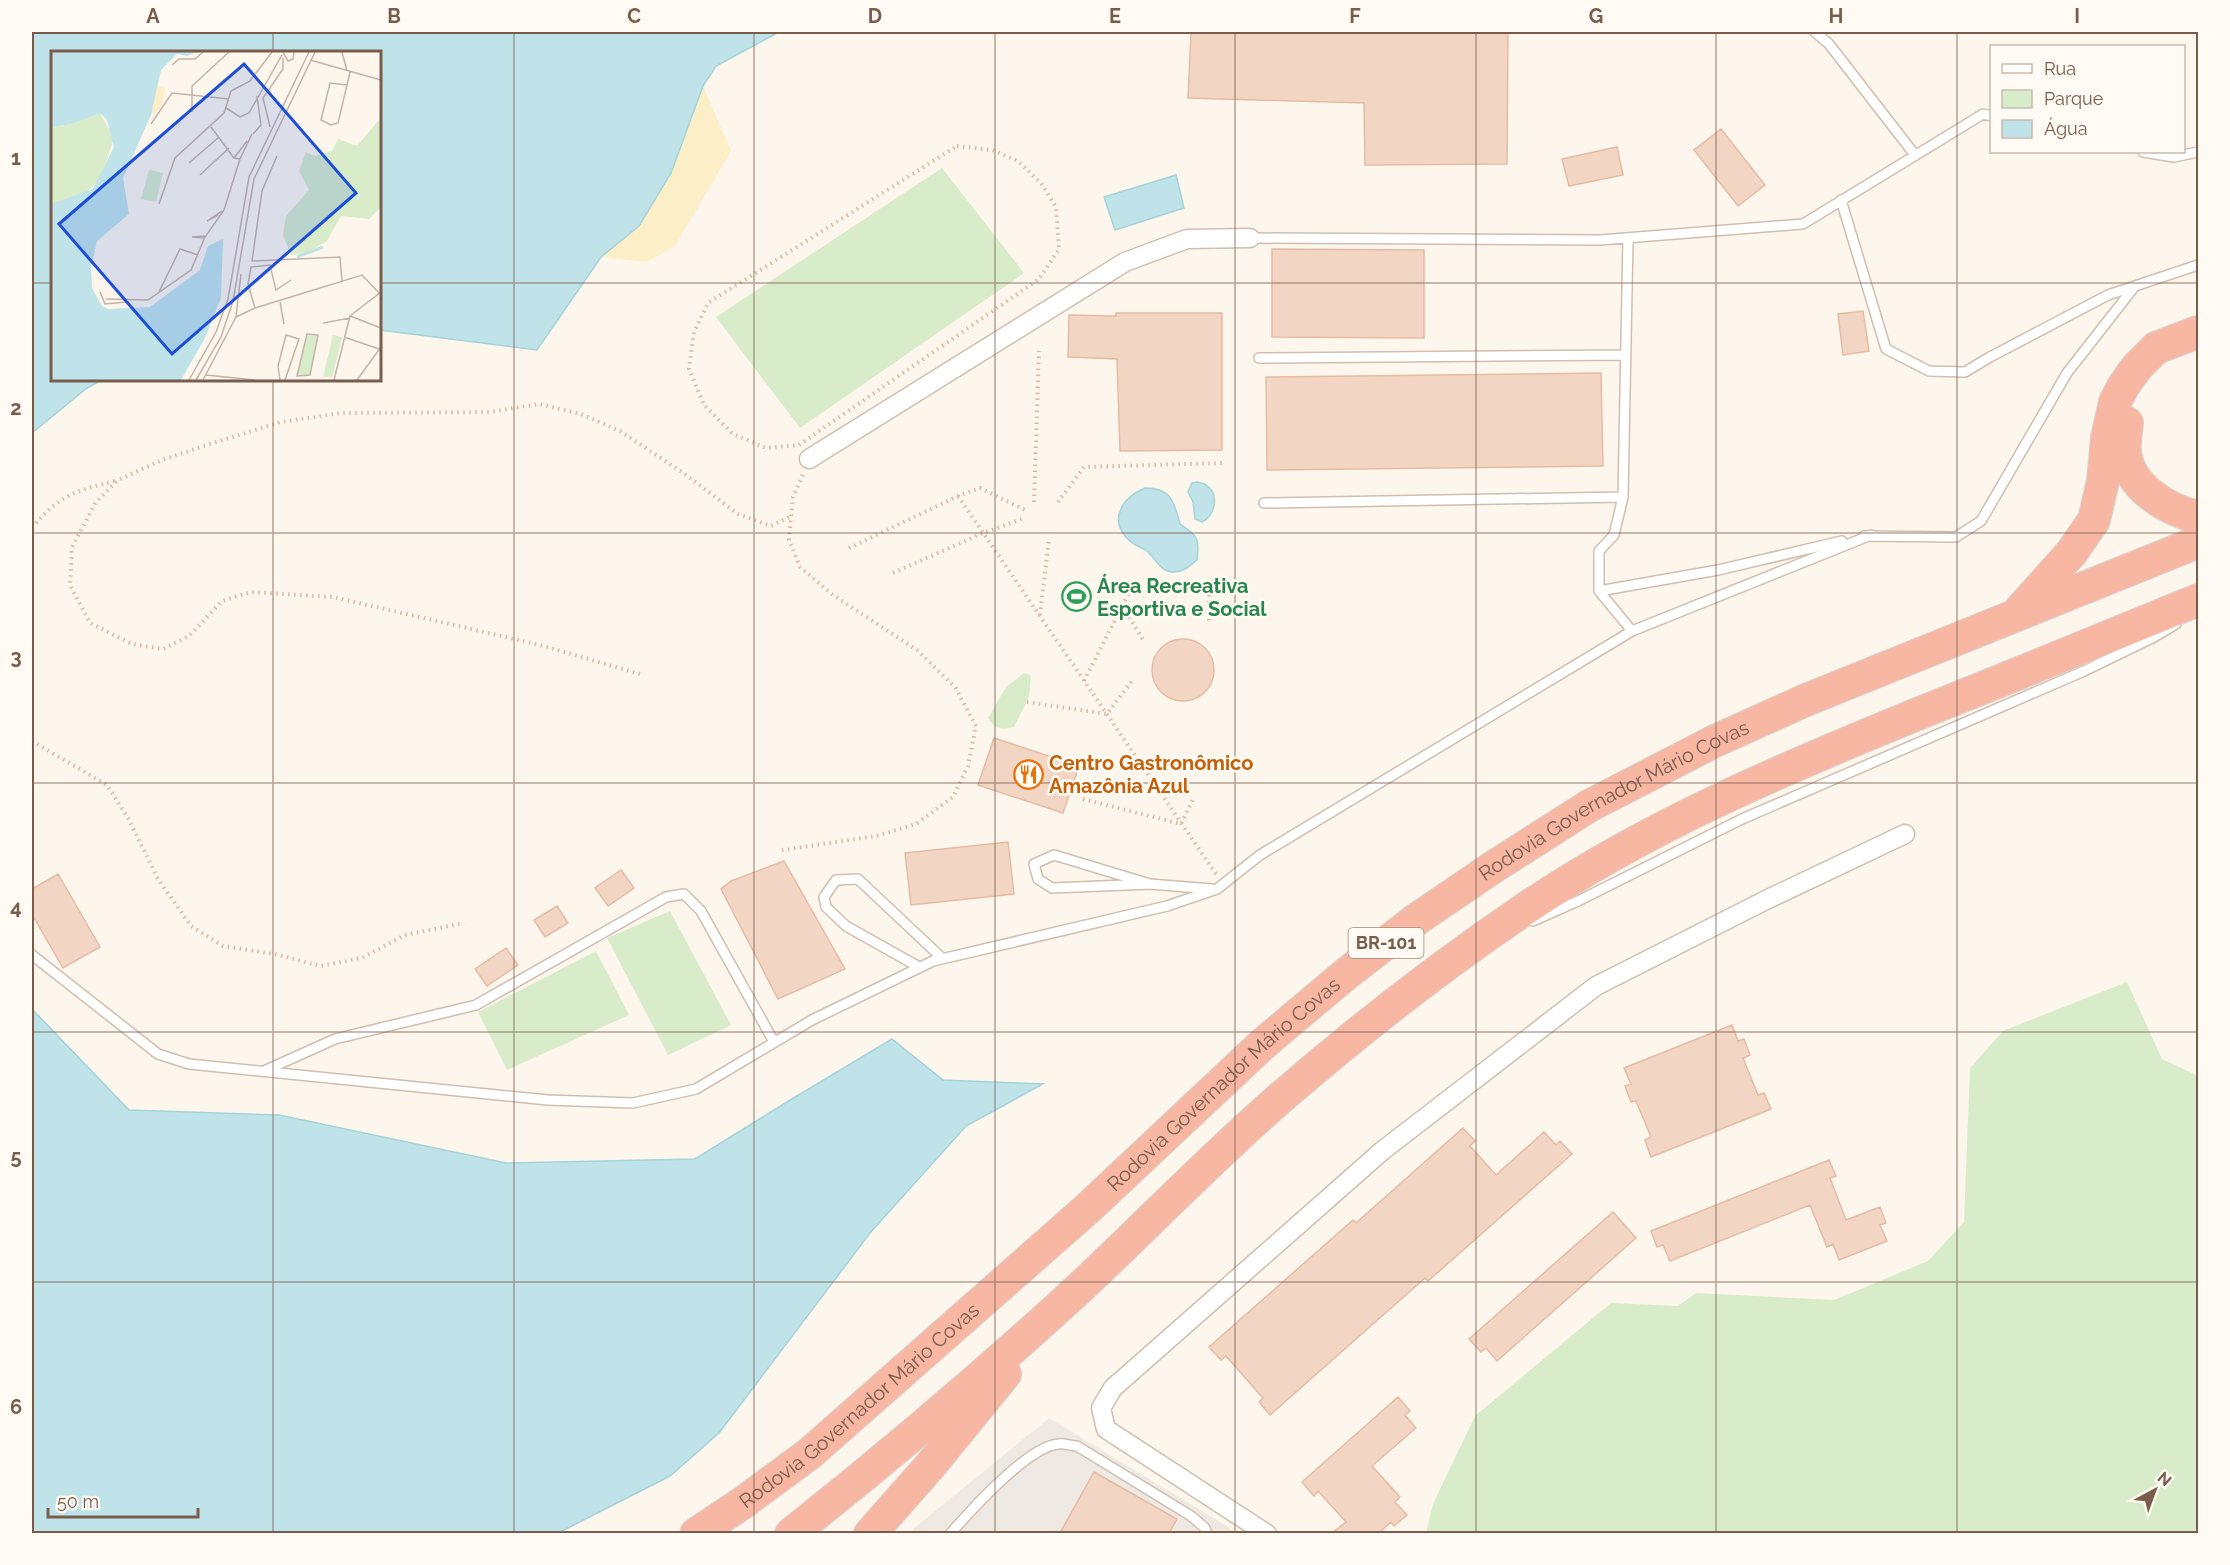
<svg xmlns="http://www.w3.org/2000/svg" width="2230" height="1565" font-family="Raleway,sans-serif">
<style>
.industrial{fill:#efe9e4}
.green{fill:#d8ecc9}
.sand{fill:#fcefc7}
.water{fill:#bfe3e8;stroke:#a5d3da;stroke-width:1.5}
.building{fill:#f3d5c3;stroke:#e6bba3;stroke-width:1.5}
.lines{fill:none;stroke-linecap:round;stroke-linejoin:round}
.lane-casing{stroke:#d1beb0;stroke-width:12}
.street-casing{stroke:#d1beb0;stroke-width:21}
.highway-casing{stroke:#dad1cd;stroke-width:34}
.path{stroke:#d9b8a5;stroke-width:4;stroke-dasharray:1.5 4.5;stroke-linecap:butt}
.lane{stroke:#fff;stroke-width:9}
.street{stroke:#fff;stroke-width:18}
.highway{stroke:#f7b7a3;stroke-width:32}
.grid{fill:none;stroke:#7a5c4d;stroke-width:1.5;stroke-opacity:0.55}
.labels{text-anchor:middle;stroke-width:5;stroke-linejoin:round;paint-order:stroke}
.shield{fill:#fffaf3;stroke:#a28b7f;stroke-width:1.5}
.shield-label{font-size:18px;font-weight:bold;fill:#7a5c4d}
.leisure-label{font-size:20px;font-weight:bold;fill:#27864d;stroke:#fffaf3;text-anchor:start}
.food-label{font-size:20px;font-weight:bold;fill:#c56008;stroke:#fffaf3;text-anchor:start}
.street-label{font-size:20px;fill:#7a5c4d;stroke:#fffaf3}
.inset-river{fill:none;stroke:#bfe3e8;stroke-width:3}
.inset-road{fill:none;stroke:#c5b3a7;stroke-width:1.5}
.view{fill:#1d4ed8;fill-opacity:0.15;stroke:#1d4ed8;stroke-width:3}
.inset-edge{fill:none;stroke:#7a5c4d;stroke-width:3}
.neatline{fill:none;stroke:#7a5c4d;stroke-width:2}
.grid-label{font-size:20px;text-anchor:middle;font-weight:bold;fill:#7a5c4d}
</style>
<rect width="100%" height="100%" fill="#fdf6ec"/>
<!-- industrial -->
<path class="industrial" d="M1049 1418 1238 1533 907 1534Z"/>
<!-- green -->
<path class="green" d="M942 168 1024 273 800 428 716 317Z
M1024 673 1031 675 1029 697 1014 727C1002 730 995 729 988 718L1006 687Z
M670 911 731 1025 668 1055 607 938Z
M596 951 629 1015 507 1070 478 1012Z
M2127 982 2162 1059 2198 1076V1533H1426L1433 1504 1475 1416 1611 1303 1678 1306 1696 1293 1834 1300 1928 1261 1964 1222 1970 1068 2003 1031Z"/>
<!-- sand -->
<path class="sand" d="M703 86 731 151 675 246 647 262 601 257 639 226 671 173Z"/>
<!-- water -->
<path class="water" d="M32 32H779L716 66 703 86 671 173 639 226 601 257 537 350 380 330V52H52V380H102L87 388 32 433Z
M1176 175 1184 208 1115 230 1104 197Z
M1197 482C1200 483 1204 483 1206 485 1220 494 1215 516 1202 522L1195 519 1193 502 1188 492 1192 483Z
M1145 488C1171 488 1174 501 1180 524 1197 535 1200 539 1197 560 1190 566 1182 573 1172 572 1160 571 1156 559 1147 551 1143 547 1136 547 1131 542 1107 522 1121 498 1145 488Z
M32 1009 129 1110 279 1115 506 1163 695 1159 787 1102 892 1039 943 1080 1043 1084 966 1126 870 1233 719 1433 670 1476 558 1533H32Z"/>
<!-- building -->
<path class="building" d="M1191 32H1508L1507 164 1365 165 1364 103 1188 98Z
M1721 129 1765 185 1738 206 1694 150Z
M1617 147 1623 175 1569 186 1562 159Z
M1272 249 1424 250V338L1272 337Z
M1863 311 1869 351 1843 355 1838 314Z
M1116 313H1222V450L1120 451 1117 359 1068 357 1069 315 1116 316Z
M1601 373 1603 466 1267 470 1266 377Z
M1152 670a31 31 0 1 1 62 0a31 31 0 1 1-62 0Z
M994 738 1079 766 1063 813 978 785Z
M1008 842 1014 894 911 905 905 853Z
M784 861 845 969 778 999 721 889 731 881Z
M621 870 634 888 608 906 595 888Z
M58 874 100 947 63 968 32 914V889Z
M557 906 568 923 545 937 534 920Z
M506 948 518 965 487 986 475 969Z
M1732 1025 1738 1041 1744 1039 1750 1055 1743 1058 1758 1095 1764 1093 1771 1109 1651 1157 1645 1140 1651 1137 1636 1101 1631 1102 1625 1086 1631 1084 1624 1068Z
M1463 1128 1475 1141 1470 1146 1496 1175 1544 1132 1556 1145 1560 1141 1572 1154 1428 1281 1425 1278 1270 1415 1259 1402 1263 1398 1226 1356 1221 1360 1209 1347 1353 1220 1356 1223Z
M1829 1160 1836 1176 1830 1178 1846 1220 1880 1207 1886 1223 1880 1225 1887 1241 1839 1260 1833 1244 1827 1247 1810 1205 1670 1261 1663 1245 1657 1247 1651 1231Z
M1613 1212 1636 1238 1497 1361 1486 1348 1481 1352 1469 1339Z
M1398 1397 1410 1411 1405 1415 1416 1428 1372 1466 1400 1497 1395 1502 1407 1515 1394 1526 1391 1522 1379 1533H1332L1346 1522 1318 1491 1314 1496 1302 1482Z
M1094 1472 1177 1519 1169 1533H1060Z"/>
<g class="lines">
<defs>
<path id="lane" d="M1815 32 1829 44 1915 155
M2143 152 2174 157 2198 152
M1841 200 1886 349 1929 371 1965 372 1990 357 2108 295 2198 265
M1250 238 1600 240 1803 224 1983 114 1992 116
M1628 238 1623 497 1614 535 1599 551V591L1632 631
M1259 358 1625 355
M1264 503 1623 497
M1864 536 1956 537 1981 521 2067 373 2135 286
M1599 591 1718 570 1842 541
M1150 884 1052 888 1038 879 1034 864 1054 855 1150 884 1212 889
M1533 921 1578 901 1742 819 2084 671 2154 637 2176 624
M32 955 158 1054 189 1064 548 1100 633 1103 696 1089 812 1020 933 961 1167 906 1217 889 1260 855 1632 631 1871 535
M919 967 846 926 826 907 824 897 836 880 858 879 942 958
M266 1070 335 1039 476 1005 666 897 684 894 701 911 774 1042
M950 1534C971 1510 1028 1447 1058 1444 1064 1443 1071 1446 1077 1446L1191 1516 1205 1528 1207 1534"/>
<path id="street" d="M809 459 1125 262 1187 239 1250 238
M1267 1534 1106 1429 1101 1408 1113 1388 1382 1151 1596 986 1768 899 1905 834"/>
<g id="highway">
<path d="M2127 423C2126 432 2124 442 2125 451 2128 487 2167 510 2198 517"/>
<path d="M2020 610 2072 552 2094 520 2103 481 2107 438 2115 402 2124 385 2137 367 2156 348 2198 332"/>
<path id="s1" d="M696 1534 744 1502 809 1454 1086 1210 1264 1043 1346 974 1417 919 1495 866 1589 806 1715 741 1806 700 2198 542"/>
<path d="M791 1534C883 1461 973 1385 1060 1306 1134 1239 1202 1166 1278 1100 1355 1033 1437 969 1522 911 1645 827 1783 769 1920 713 2013 676 2106 638 2198 600"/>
<path d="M870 1534 930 1466 1005 1374"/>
</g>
</defs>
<!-- lane casing -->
<use href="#lane" class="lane-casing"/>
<!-- street casing -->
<use href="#street" class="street-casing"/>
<!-- highway casing -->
<use href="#highway" class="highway-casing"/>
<!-- path -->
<path class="path" d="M957 146 992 150 1018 161 1041 183 1056 207 1059 249 1039 279 799 445 766 448 733 434 704 405 689 369 694 332 708 303Z
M958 496 1216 874
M1034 502 1039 351
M1058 502 1084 467 1222 463
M32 528C60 494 76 491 118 480
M849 548 958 496 980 488 1027 511
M893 573 983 533 1025 518
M1209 595V624
M1123 607 1143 640
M1040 615 1049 539
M640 674 540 645 333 597 251 592 222 601 189 636 163 649 132 644 90 623 70 585 72 547 96 502 118 480 162 460 213 443 281 422 341 413 490 412 539 404 581 414 620 431 682 472 738 514 771 526 791 516
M1084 681 1132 587
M1027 702 1107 714 1134 678
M32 741 107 785 128 818 158 879 191 926 223 946 275 954 320 966 362 958 405 935 464 923
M1083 799 1181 824 1193 799
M782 850 876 836 916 824 953 797 968 766 976 726 955 687 917 650 833 595 800 567 789 540 793 497 803 474"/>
<!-- lane -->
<use href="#lane" class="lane"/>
<!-- street -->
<use href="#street" class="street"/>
<!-- highway -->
<use href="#highway" class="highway"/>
</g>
<!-- grid -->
<path class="grid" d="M273 32V52M514 32V1534M754 32V1534M995 32V1534M1235 32V1534M1476 32V1534M1716 32V1534M1957 32V1534M32 283H52M380 283H2198M273 380V1534M32 533H2198M32 783H2198M32 1032H2198M32 1282H2198"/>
<!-- icons -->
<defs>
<symbol id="stadium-ring" viewBox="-11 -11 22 22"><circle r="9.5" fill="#fffaf3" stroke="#2e9e5b" stroke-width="1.5"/><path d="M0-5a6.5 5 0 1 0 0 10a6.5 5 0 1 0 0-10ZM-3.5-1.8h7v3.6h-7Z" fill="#2e9e5b"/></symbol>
<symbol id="restaurant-ring" viewBox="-11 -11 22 22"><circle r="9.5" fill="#fffaf3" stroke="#e8710a" stroke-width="1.5"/><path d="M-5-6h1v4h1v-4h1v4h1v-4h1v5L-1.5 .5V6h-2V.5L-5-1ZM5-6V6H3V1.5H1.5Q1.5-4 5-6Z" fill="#e8710a"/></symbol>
</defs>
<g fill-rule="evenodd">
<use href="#stadium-ring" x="1060" y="580" width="33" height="33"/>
<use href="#restaurant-ring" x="1012" y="758" width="33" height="33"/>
</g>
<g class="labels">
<!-- shield labels -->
<rect class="shield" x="1348.5" y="928" width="75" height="30" rx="4.5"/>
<g class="shield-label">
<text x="1386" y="949">BR-101</text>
</g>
<!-- leisure labels -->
<g class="leisure-label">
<text x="1097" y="593">Área Recreativa<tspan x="1097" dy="23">Esportiva e Social</tspan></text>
</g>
<!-- food labels -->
<g class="food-label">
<text x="1049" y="770">Centro Gastronômico<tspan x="1049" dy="23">Amazônia Azul</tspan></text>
</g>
<!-- street labels -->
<g class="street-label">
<text dy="7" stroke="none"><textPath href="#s1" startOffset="1179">Rodovia Governador Mário Covas</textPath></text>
<text dy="7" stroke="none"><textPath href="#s1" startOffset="694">Rodovia Governador Mário Covas</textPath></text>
<text dy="7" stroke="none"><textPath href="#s1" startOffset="208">Rodovia Governador Mário Covas</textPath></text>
</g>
</g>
<!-- overview -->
<g transform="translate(51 51)">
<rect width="330" height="330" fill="#fdf6ec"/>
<path d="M49 62 63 87 49 130 31 144 0 153V76L21 73ZM327 70 330 71V156L318 168 290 165 276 190 254 203 240 204 232 184 235 165 258 139 248 120 255 101 263 105 281 100 287 88 306 95ZM98 119 112 122 105 151 90 148ZM266 284 259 324 246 325 255 285ZM282 284 291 286 281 326H272Z" fill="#d8ecc9"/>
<path d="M104 35 114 37 110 57 100 64Z" fill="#fcefc7"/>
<path d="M0 1H146L136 5 126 3 110 19 100 64 72 127 78 163 46 190 40 216 41 237 51 255 57 258 99 256 149 219 157 195 172 188 170 247 154 287 130 329H0V153L42 138 63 96 56 69 49 62 21 73 0 76Z" fill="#bfe3e8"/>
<path class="inset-river" d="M246 206 272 196"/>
<path class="inset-road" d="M232 1 237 10 242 8 243 1M291 1 296 20M259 9 330 29M121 14 128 8H144L152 1M296 34 279 32 270 69 280 74 287 72 296 34 299 21M175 57 189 66 198 62 231 4M141 61V35L178 1M100 73 121 42 178 48M160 76 183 107 189 108M219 76 212 47 232 18V7M202 83 210 74 206 45M226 105 211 140 201 210 289 206 291 230M183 107 196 90M138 112 168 86M149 124 178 97M108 153 124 107 173 62 180 40 199 30 221 1M167 164 156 170 171 160M154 187 141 186 155 185M49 241 54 253 75 251M108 241 129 198 147 204M55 248 97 249 140 219 154 186 173 159 189 108 201 83M229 251 233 273M204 257 197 233 200 216 219 214 225 239 240 229M299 265 330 277M185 266 204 257 311 224 328 242M185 266 190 223M272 272 299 267M256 283 267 284 259 324 246 325ZM293 286 328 298M155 324 204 329M138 329 165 281 177 248 198 126 258 1M145 329 170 286 182 250 203 128 264 1M152 329 185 266M229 329 227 315 235 284 248 288 234 329M283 329 299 265 330 241M306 329 330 296"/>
<path class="view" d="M193 13 305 142 121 303 8 173Z"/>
<rect width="330" height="330" class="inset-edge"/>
</g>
<!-- border -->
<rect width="2230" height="1565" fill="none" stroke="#fffaf3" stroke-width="66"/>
<!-- legend -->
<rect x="1990" y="45" width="195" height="108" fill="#fffaf3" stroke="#cabbb1" stroke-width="1.5"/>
<rect x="2002" y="64" width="30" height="9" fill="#ffffff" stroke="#cabbb1" stroke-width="1.5"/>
<text x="2044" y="75" font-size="18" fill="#7a5c4d">Rua</text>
<rect x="2002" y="90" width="30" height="18" fill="#d8ecc9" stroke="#cabbb1" stroke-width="1.5"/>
<text x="2044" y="105" font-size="18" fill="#7a5c4d">Parque</text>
<rect x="2002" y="120" width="30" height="18" fill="#bfe3e8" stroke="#cabbb1" stroke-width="1.5"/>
<text x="2044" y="135" font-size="18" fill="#7a5c4d">Água</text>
<!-- north arrow -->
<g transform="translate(2155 1490) rotate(41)" stroke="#fffaf3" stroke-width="4.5" paint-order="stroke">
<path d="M0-4.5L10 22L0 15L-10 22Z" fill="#7a5c4d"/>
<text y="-9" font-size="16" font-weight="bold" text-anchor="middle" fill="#7a5c4d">N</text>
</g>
<!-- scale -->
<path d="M48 1508v9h150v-9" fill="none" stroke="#7a5c4d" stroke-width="3"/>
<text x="57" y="1508" font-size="18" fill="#7a5c4d" stroke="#fffaf3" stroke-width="4.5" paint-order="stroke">50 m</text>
<rect x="33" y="33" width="2164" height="1499" class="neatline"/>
<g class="grid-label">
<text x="153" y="23">A</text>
<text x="394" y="23">B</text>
<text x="634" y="23">C</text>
<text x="875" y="23">D</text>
<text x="1115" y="23">E</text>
<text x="1355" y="23">F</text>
<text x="1596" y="23">G</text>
<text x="1836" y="23">H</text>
<text x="2077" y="23">I</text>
<text x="16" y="165">1</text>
<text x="16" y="415">2</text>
<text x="16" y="664">3</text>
<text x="16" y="914">4</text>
<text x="16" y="1164">5</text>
<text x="16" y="1414">6</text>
</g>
</svg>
